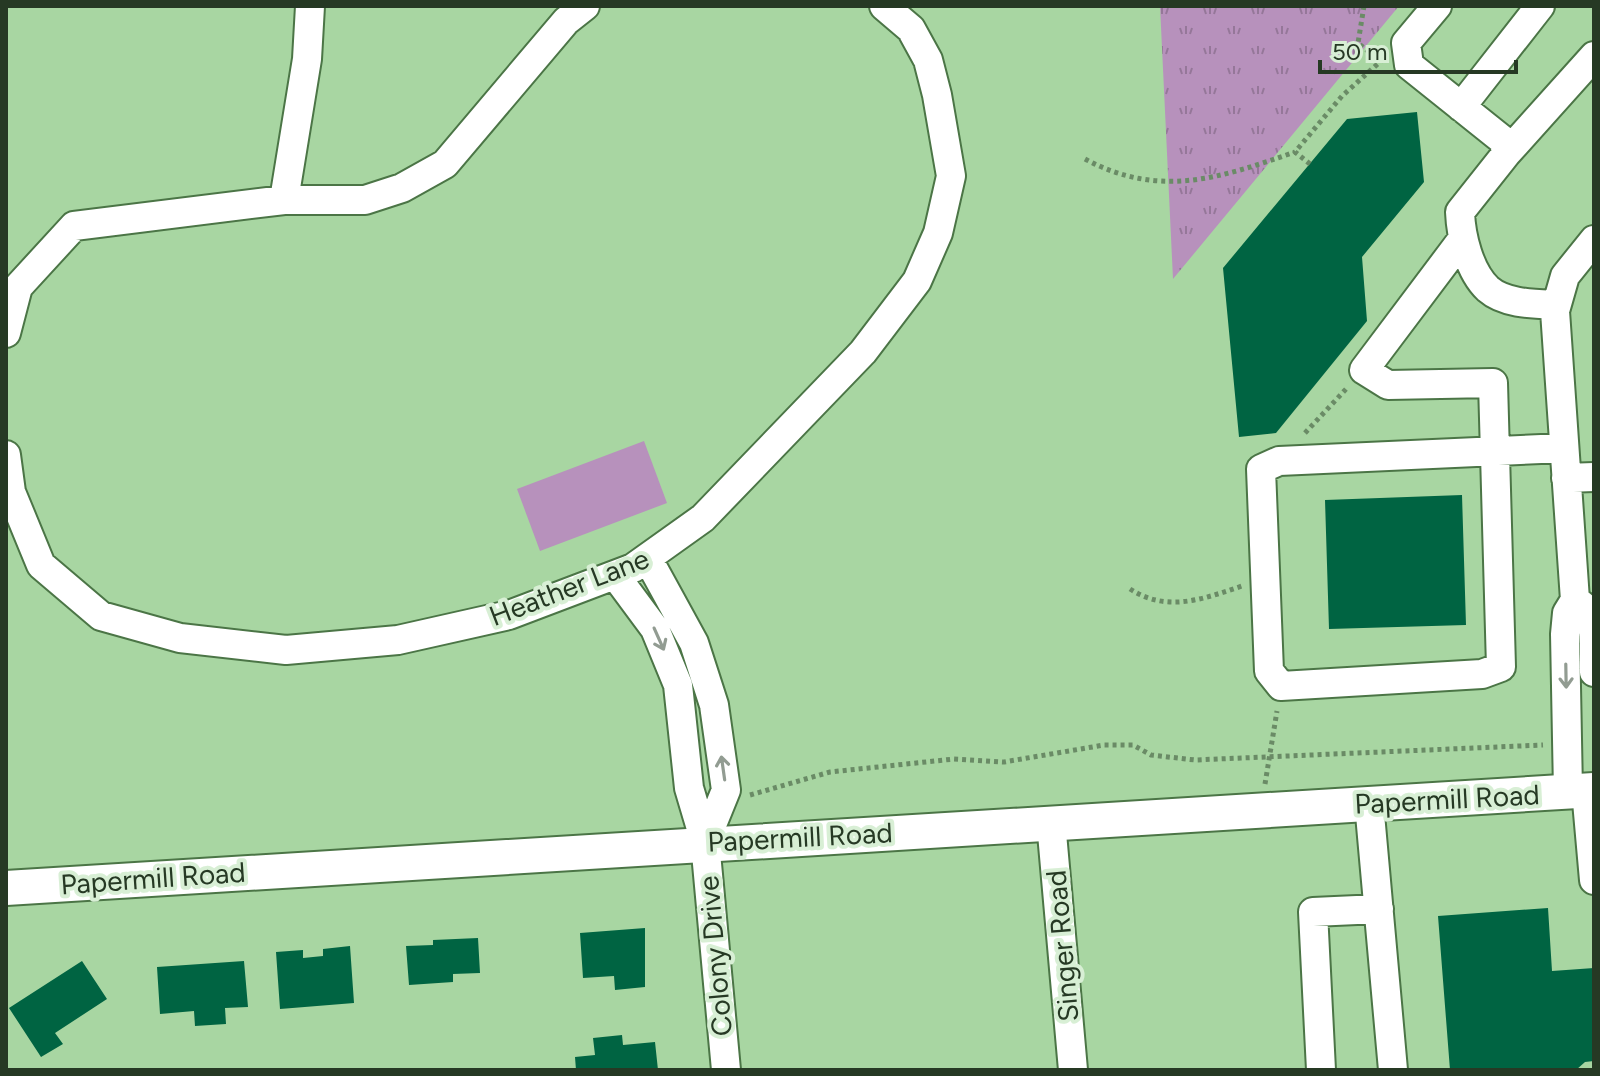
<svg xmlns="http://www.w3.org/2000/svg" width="1600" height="1076" font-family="Figtree,sans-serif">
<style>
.grass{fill:url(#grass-tufts)}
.garden{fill:#b791bc}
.building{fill:#006442}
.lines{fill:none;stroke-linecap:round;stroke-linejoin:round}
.minor-casing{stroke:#4b7546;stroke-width:32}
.major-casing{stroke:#4b7546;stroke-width:38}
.path{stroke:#6a8b66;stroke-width:5;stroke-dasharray:4 4;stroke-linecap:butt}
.minor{stroke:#fff;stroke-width:28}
.major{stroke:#fff;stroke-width:34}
.oneway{stroke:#929c92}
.labels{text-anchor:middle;stroke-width:8;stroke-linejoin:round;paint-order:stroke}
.street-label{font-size:28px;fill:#263924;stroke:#d8efd5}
</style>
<defs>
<pattern id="grass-tufts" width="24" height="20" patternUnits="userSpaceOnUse" patternTransform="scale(2)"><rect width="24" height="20" fill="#b791bc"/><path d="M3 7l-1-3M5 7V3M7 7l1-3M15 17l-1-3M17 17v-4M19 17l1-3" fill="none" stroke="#957799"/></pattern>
</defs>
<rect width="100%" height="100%" fill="#a8d6a2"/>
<!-- grass -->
<path class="grass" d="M1160 6H1399L1173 279Z"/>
<!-- garden -->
<path class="garden" d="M644 441 667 503 540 551 517 489Z"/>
<!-- building -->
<path class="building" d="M1417 112 1424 182 1362 257 1367 321 1276 433 1239 437 1223 268 1347 119Z
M1462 495 1466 625 1329 629 1325 500Z
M1548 908 1552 971 1594 968V1061L1585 1062 1576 1070H1450L1438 916Z
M645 928V987L615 990 614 976 583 978 580 933Z
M478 938 480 973 453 974V982L409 985 406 946 433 945V940Z
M350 946 354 1003 280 1009 276 952 303 950V958L323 956V949Z
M82 961 107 999 55 1033 63 1044 41 1057 9 1008Z
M244 961 248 1007 225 1008 226 1024 195 1026 194 1011 160 1014 157 967Z
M622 1035 623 1045 655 1042 658 1070H576L575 1057 595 1055 593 1038Z"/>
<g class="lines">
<defs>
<path id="minor" d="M1437 6 1406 43 1409 65 1504 141 1506 154 1460 212C1461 236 1469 271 1488 289 1505 304 1535 304 1556 305
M1461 107 1540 6
M1506 154 1594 56
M284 200 307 59 310 6
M1461 241 1364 370 1388 385 1493 383 1501 667 1482 674 1281 686 1269 671 1261 469 1279 461 1564 448
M6 333 18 287 74 226 284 200H365L402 188 445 164 566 21 585 6
M6 455 11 492 41 565 101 616 180 638 286 650 398 640 509 615 633 568 703 518 863 352 917 281 938 233 951 176 937 95 928 60 911 29 884 6
M1566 478 1594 477
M648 559 694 643 714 705 726 790 705 842
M615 575 655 629 678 685 689 788 705 842 726 1070
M1575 600C1599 613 1593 647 1594 672
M1586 790 1594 880
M1568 791 1565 634 1567 613 1575 600 1555 311 1565 276 1594 240
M1369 803 1393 1070
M1051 822 1073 1070
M1321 1070 1313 912 1379 909"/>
<path id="major" d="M6 888 1594 790"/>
</defs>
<!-- minor casing -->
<use href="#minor" class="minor-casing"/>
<!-- major casing -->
<use href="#major" class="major-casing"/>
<!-- path -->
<path class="path" d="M1364 6 1358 43 1380 61
M1085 159C1160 199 1220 178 1295 152
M1310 164 1295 152 1342 96 1382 60
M1305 433 1347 388
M1130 589C1167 613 1203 599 1242 586
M1265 784 1277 711
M750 795 830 772 954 759 1004 762 1104 745H1133L1151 755 1195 760 1543 745"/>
<!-- minor -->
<use href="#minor" class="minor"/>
<!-- major -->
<use href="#major" class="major"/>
</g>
<!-- one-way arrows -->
<defs><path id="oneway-shaft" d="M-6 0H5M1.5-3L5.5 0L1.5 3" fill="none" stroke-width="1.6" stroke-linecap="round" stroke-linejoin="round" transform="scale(2)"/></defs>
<g class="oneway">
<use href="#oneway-shaft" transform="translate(659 639) rotate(66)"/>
<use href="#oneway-shaft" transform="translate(1566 676) rotate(89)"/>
<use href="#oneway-shaft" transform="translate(723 768) rotate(-98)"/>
</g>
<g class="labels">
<!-- street labels -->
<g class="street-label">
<text transform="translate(569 587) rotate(-21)" y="10">Heather Lane</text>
<text transform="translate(1447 799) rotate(-3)" y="10">Papermill Road</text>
<text transform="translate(800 837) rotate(-3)" y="10">Papermill Road</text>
<text transform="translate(153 878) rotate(-4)" y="10">Papermill Road</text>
<text transform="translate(1062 946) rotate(-95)" y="10">Singer Road</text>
<text transform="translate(715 956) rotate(-95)" y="10">Colony Drive</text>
</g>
</g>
<!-- border -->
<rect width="1600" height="1076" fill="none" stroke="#263924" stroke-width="16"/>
<!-- scale -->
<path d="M1320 60v12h196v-12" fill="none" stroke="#263924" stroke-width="4"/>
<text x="1332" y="60" font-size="24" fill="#263924" stroke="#d8efd5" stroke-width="6" paint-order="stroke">50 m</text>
</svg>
